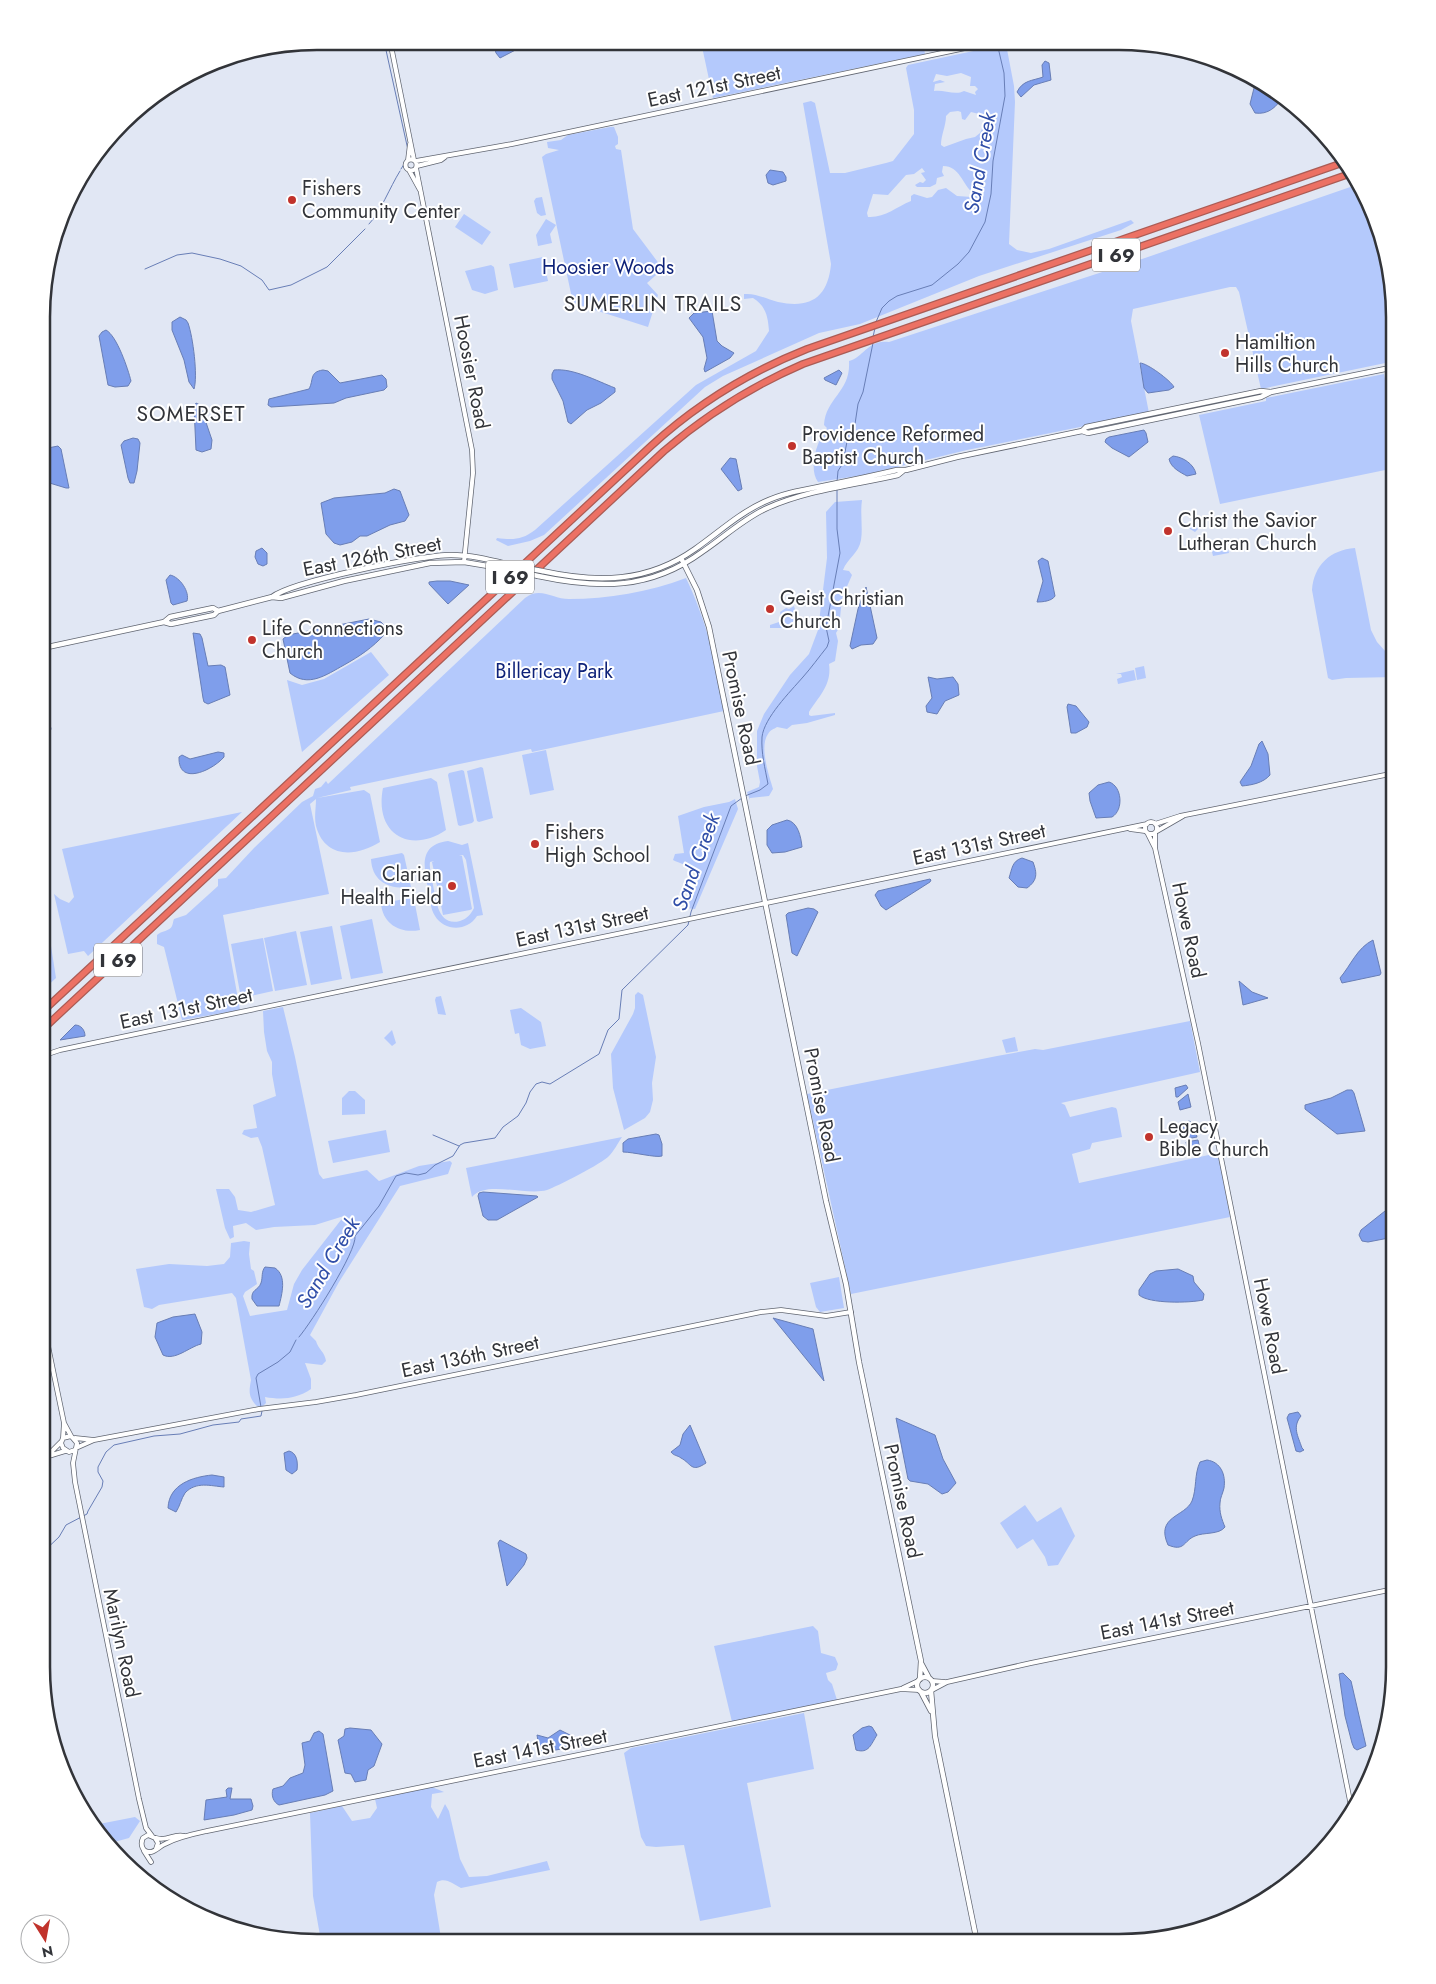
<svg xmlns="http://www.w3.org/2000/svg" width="1436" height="1984" font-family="Jost,sans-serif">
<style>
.green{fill:#b4c9fc;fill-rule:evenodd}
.water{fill:#7f9eeb;stroke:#687eb6}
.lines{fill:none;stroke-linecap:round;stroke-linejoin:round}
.stream{stroke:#687eb6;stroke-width:1}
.tertiary-casing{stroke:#616671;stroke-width:5.5}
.secondary-casing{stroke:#616671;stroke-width:6}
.motorway-casing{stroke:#ab5c55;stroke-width:8}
.tertiary{stroke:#fff;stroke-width:4}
.secondary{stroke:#fff;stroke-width:4.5}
.motorway{stroke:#ec7164;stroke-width:5.5}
.secondary-bridge-casing{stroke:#616671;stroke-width:6;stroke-linecap:butt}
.secondary-bridge{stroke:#fff;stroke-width:4.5}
.poi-dot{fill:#c1332c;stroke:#fff;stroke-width:2}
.labels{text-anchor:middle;stroke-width:4;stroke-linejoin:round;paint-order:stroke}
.shield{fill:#fff;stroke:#707174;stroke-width:1}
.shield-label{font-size:19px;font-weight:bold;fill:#323439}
.street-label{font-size:20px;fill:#323439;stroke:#fff}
.poi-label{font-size:20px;fill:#323439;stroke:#fff;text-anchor:start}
.park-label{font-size:20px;fill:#0e2279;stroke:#fff}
.water-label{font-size:21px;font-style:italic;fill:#304ea8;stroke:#fff}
.neighbourhood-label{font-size:21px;letter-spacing:1px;fill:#323439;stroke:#fff}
.rim{fill:none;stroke:#323439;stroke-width:2.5}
</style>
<rect width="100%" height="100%" fill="#e1e7f4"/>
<!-- green -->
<path class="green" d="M701 42 923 43 925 54 713 98Z
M1006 44 1014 86 1015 102 1009 244 1017 250 1031 253 1049 249 1131 220 1134 223 1121 230 979 276 860 324 819 333 723 376 705 387 544 535 530 541 508 546 496 540 497 538C513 540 522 540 535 530L696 385 756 351 769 331C768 317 766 306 753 298L744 299V294C756 293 766 299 778 302 811 309 828 297 831 264L803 103 811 101 815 103 830 173H845L886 163 893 161 914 134V110L906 68 908 65ZM961 73 971 77 970 86H975L978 89 975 92 976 95 964 91C955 96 943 89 934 91L935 84 945 82 940 80 933 82 936 74 947 76ZM958 111 961 112 962 119 965 120 971 112 979 114 987 118 980 133 975 137 966 139 944 147 941 145C941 135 946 126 946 116L950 112ZM943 166C960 166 962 184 973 193L972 197 957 196 946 188 938 190 932 197 927 198 914 194 911 196V201C896 207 885 218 868 217L867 213 873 194 888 195 906 175 914 174 922 168 925 172 921 173 926 180 923 183 920 182 915 185 917 187H930L936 184 937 178 944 176 942 172Z
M610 127H614L618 137V144L615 146 616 149 621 150 633 229 663 269 647 283 658 295 648 327 573 303 542 157 546 154 559 150 548 148 547 142 561 140 568 135Z
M1359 184 1366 195 1389 263 1395 317V361L1261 389 1239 292 1236 287H1230L1133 309 1131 321 1149 413 967 450 864 475 818 482C808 468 817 440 827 428L824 425C826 397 851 392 849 361 864 357 868 339 889 342L1145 258Z
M542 197 546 215 541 216 537 213 534 201 536 198Z
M464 214 491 232 482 245 455 227Z
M546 219 556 225 550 234 552 243 538 246 536 235Z
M543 257 548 281 514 288 509 264Z
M491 265 494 267 498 290 485 294 472 290 465 271Z
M1384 374 1395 429V468L1220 504 1199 415 1266 401V398Z
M862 500C860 514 863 527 861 540 859 553 847 559 843 570L849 571 852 575 842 598 839 628 836 633 838 641 835 661 829 664C832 685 819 696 809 712V715L811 716 835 713V715L807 723 792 725 787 729 777 727C774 729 770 730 768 734 759 747 769 775 773 789L769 796 750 798V800L747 792 759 787 760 782 757 766V731L764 714 790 675 809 654 818 630 827 558 826 512 835 502Z
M1181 521 1189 524 1198 523 1199 528 1195 532 1180 523Z
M1227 545 1229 553 1213 556 1211 548Z
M1355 548 1371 630 1377 642 1395 662V677L1346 678 1332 680 1328 678 1312 590C1314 565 1330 550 1355 548Z
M686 578C704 615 720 670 724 711L532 752 531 749 350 787 351 790 317 798 364 790 370 794 380 842C356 857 325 859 316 826 314 817 316 808 316 799L310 804 329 894 223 915 240 1010 182 1020 164 947 157 944V935C161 931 170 931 172 926 173 924 173 921 174 919L186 915 218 886V879L226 878 254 848 302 802 313 796 315 789 321 787 326 781 328 784 525 598C540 586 553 599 569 599 608 599 649 592 686 578Z
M794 606 796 613V619L788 626 789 628H770V625L782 621 780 612 786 608 789 609Z
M371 652 389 675 302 752 287 680 302 685 324 679Z
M1144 666 1146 678 1137 680 1135 668Z
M1134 670 1136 680 1118 684 1117 679 1122 677 1121 674H1116Z
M546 750 554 790 530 795 522 755Z
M481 767 483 768 493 818 479 822 477 821 467 771Z
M462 770 464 771 474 821 472 823 460 826 458 825 448 775 449 773Z
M431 778 437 782 446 830C409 855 374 833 383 788Z
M735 799 738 809 695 909 686 908V905C689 898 704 878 696 871 690 866 679 863 673 860L675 854 684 853 678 816 704 807 729 802Z
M242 812 88 956 84 951 68 954 54 894 60 899 69 903 74 897 62 849Z
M448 841 462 845 468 843 483 915 477 916C467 932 444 931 435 916 430 908 430 898 428 889 424 867 418 845 448 841ZM463 855 466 860 474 908C471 914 467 919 460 921 438 927 436 900 433 885 432 878 429 870 430 862L434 861 432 862 443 915 470 910 472 909 462 856H459Z
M402 853 404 855 411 887C390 890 372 882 371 859Z
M412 897 414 899 420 930C400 934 383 924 381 904Z
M372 919 383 973 351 979 340 926Z
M332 926 342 979 311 985 300 932Z
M296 931 307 985 275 991 264 938Z
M263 938 273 991 241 998 231 944Z
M51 946 56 978 42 991 43 947Z
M638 992 643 995 656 1057 652 1083 653 1100 650 1112 645 1118 624 1130 613 1088 611 1054 633 1014 635 1008V995Z
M441 996 446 1015 438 1014 435 1000 436 997Z
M283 1007 295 1057 319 1174 323 1179 367 1170 379 1181 419 1166 450 1161 452 1163 448 1174 400 1186 339 1282 310 1335 316 1341C318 1349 325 1352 326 1361L322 1365 305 1363 311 1379V1389C296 1399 282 1400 265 1397L266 1403 263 1406H257C248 1397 249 1391 251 1380L236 1298 232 1293 159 1305 152 1309 144 1307 136 1269 169 1264 207 1266 224 1264 230 1257 231 1243 244 1241 250 1242 249 1254 251 1269 254 1271 257 1284 245 1292 243 1296 250 1316 287 1310 294 1284 302 1270 344 1216 315 1225 274 1227 256 1230 246 1223 233 1226 234 1237 230 1239 225 1228 216 1189H229L235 1197 238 1210 251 1212 275 1205 262 1147 258 1137 251 1138 242 1134 244 1130 257 1128 253 1105 276 1096 272 1074V1062L267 1051 264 1032 263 1011Z
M521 1008 541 1022 546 1046 530 1049 521 1045 519 1033 515 1034 510 1010Z
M1190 1021 1200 1072 1061 1103 1065 1105 1070 1117 1112 1107 1116 1108 1117 1110 1122 1137 1092 1143 1090 1149 1072 1154 1079 1183 1218 1153 1230 1217 851 1294 807 1094 997 1056 1035 1049 1043 1050Z
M392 1030 396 1043 392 1046 384 1038Z
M1015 1037 1018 1051 1006 1053 1002 1040Z
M349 1091H355L365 1100V1114L342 1115V1098Z
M386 1130 390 1152 333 1163 328 1141Z
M622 1137C618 1143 614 1151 609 1156 603 1163 556 1187 547 1190 526 1196 485 1180 472 1197L466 1168Z
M839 1277 844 1308 820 1312 816 1307 810 1283Z
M1025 1505 1037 1522 1061 1507 1075 1536 1058 1565 1048 1566 1045 1557 1033 1539 1017 1549 1000 1523Z
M813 1626 818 1631 821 1653 835 1657 838 1664 836 1670 826 1673 828 1680 832 1684 837 1700 732 1722 714 1646Z
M804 1713 814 1769 747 1783 771 1907 700 1921 684 1845 656 1847 646 1846 641 1837 624 1753 631 1748Z
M432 1787 444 1792 432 1794 431 1807 438 1819 445 1804 449 1811 460 1859 469 1877 487 1876 547 1861 550 1870 461 1888C453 1884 446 1877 437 1882L434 1895 441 1938 439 1941H321L313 1896 310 1813 342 1806 352 1821 370 1818 377 1808 375 1799Z
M135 1817 140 1821 129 1838 107 1844 94 1825Z"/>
<!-- water -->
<path class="water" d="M493 42H531L500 58 496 53Z
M1045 61 1049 63 1051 80 1034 85 1021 97 1017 92C1023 80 1032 81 1043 77L1042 65Z
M1256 80 1283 96C1277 107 1268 115 1255 113L1250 104Z
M770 170 783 172 786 177V181L773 185 768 183 766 175Z
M712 311 717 341 722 346 734 353 730 358 705 372 704 369 707 358 703 337 689 318 694 313Z
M180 317 186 320 188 323C193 337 198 376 194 389L189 382 184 360 172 330V322Z
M106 330C117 336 128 369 131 381L128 386 115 387 108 385 99 336 102 332Z
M1140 363C1147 363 1170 380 1174 387L1169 390 1148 393 1144 388Z
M323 370 328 371 340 383 382 375 386 379 387 387 384 390 346 398 334 403 271 407 268 405 269 399 309 389C314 380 309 372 323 370Z
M554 370C573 368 597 381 615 388V392L601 403 587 410 571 424 568 422 563 401 552 379V374Z
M839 370 842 373 836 385 825 380 824 378Z
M196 403 200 405 212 440 211 449 202 452 196 450 194 407Z
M1144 430 1146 433 1148 442 1129 457 1112 448 1105 442 1106 439 1109 437Z
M133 438 138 439 140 443 137 471 134 483H130L128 478 121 445 124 441Z
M58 446 61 449 69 488H66L43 481V449Z
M1173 456C1183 457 1194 464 1196 474L1187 476C1180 472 1171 468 1169 459Z
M730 458 736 459 742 489 738 491 721 469Z
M394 489 400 491 409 515 405 521 390 525 367 536H360L352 542 340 545 334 543 326 534 321 503 334 498 385 493Z
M262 548 267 553V564L263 566 258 564 255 557 256 551Z
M1042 558 1048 561 1055 596C1052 601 1043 602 1037 602L1043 581 1038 561Z
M170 575C180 577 190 592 187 601L173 605 171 603 166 580Z
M437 581H450L469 585 448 604 429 584V582Z
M866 587 877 638 873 644 861 645 852 649 850 646 858 609Z
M369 619 381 622 386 627 385 634C372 648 360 656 344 665 326 675 308 688 290 673L283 639 288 635Z
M193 633 200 634 202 638 208 666 221 665 225 667 230 695 208 704 204 702 203 698Z
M928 677 937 679 953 677 958 684 959 695 945 701 937 714 927 712 926 706 932 698Z
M43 691 51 729 48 735 43 734Z
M1068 704 1076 706 1089 722 1087 727 1076 733H1071L1067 707Z
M1262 741 1268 754 1270 775C1263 783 1252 785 1242 786L1240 782 1251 766 1259 744Z
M218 752 224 753V757C213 770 178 787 179 757L182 755 190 759Z
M1109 782C1122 786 1124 810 1112 817L1096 818 1090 801 1089 793 1098 785Z
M787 820C798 822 801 837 802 847L785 852 772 853 767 845V830L772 825Z
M1022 858 1033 862C1037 873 1038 880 1027 888L1018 887 1009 878C1012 869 1012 861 1022 858Z
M930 879 931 880 930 882 886 910 881 906 875 895 878 891Z
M808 908 814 909 818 912 797 956 792 953 786 915 788 913Z
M1373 940 1381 973 1380 975 1342 983 1340 978C1351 965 1357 948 1373 940Z
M1239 981 1252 992 1268 998 1243 1005Z
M75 1025C81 1025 85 1030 85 1036L60 1040Z
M1186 1085 1188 1088 1178 1097H1176L1175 1088Z
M1347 1090H1352L1354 1093 1365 1131 1337 1134 1305 1109V1105L1331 1098Z
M1188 1094 1191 1107 1180 1110 1178 1102Z
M1189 1121 1194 1124 1197 1137 1186 1139 1183 1124Z
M656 1134 659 1135 662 1144V1156C656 1158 633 1152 623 1152V1143L628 1139Z
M1198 1140 1200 1149 1188 1151 1186 1142Z
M483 1192 537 1196 538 1197 497 1220H488L483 1216 478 1196 479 1193Z
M1385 1211 1394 1214V1237L1368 1242 1362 1241 1359 1235 1361 1230Z
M265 1267 275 1268C287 1276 282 1294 279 1306H257L252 1299C251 1289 258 1291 261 1283 263 1277 261 1272 265 1267Z
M1178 1269 1193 1276 1194 1282 1204 1294 1203 1300C1190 1303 1149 1304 1139 1295V1290L1150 1274 1156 1271Z
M195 1314 202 1332 201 1344C189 1347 175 1361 163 1355L155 1337 157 1323 173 1317Z
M773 1318 813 1329 824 1381Z
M1298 1412 1301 1416C1292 1427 1298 1436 1302 1448L1304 1450 1300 1452 1296 1451 1287 1418 1289 1414Z
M896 1418 935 1435 943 1459 956 1483 948 1492 942 1494 928 1484 910 1481 908 1479Z
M690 1425 706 1463C691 1473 692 1464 681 1458 677 1455 674 1456 671 1452L680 1445 683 1434Z
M289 1451C297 1453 298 1462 297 1470L292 1474 286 1470 284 1453Z
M1207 1460C1221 1462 1226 1475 1224 1488 1223 1493 1220 1498 1220 1503 1219 1512 1222 1520 1225 1527 1219 1535 1204 1532 1195 1536 1183 1541 1185 1552 1168 1545 1155 1516 1185 1517 1192 1501 1197 1488 1194 1475 1200 1462Z
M212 1475 224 1477V1487C211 1486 196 1481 185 1493 181 1499 180 1506 176 1512L168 1508C169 1484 193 1477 212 1475Z
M500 1540 526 1554 527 1558 524 1565 507 1586 498 1543Z
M1343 1673 1351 1681 1366 1746 1357 1750 1354 1748 1352 1743 1345 1716 1339 1674Z
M869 1726 872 1727 877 1735C871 1744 869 1754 856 1750L853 1735 862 1728Z
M350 1728 371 1730 382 1744 374 1766 368 1770 366 1780 355 1782 351 1774 345 1773 338 1740 344 1736 345 1729Z
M560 1730 580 1740 582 1745 540 1753 537 1735 548 1738Z
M319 1731 323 1734 333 1791 325 1795 279 1805C273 1802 271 1795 273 1789L283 1786 290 1778 303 1773 305 1765 302 1743 310 1741 314 1733Z
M228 1788H232L230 1799H251L253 1806 252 1810 234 1815 204 1820 206 1800 227 1797 226 1790Z"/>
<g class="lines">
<!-- stream -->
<path class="stream" d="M384 41 408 150
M401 169 406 161
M369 224C380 213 390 187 400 171
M145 269 177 255 192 253 220 259 241 266 262 280 269 290 291 285 327 267 365 229
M876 322 882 308 889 301 897 296 932 285 958 264 969 252 985 222 991 194 993 161 1005 96 1004 73 997 43
M873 337 875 328
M837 482 838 471 843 463 848 436 855 424 858 404 863 392 873 343
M745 796 760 790 768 784C765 768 761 753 762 737 764 718 790 692 803 677 811 668 819 657 827 647L829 641 826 627 840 553 837 529V489
M433 1135 459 1146
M299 1337C311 1323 357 1251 355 1236L379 1206 396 1176 406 1173 418 1175 426 1173 435 1165 453 1156 460 1145 464 1143 495 1138 503 1127 518 1116 526 1103 530 1092 536 1084 542 1082 550 1084 599 1054 608 1030 619 1019 622 990 688 925 691 912 731 806 742 798
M261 1407 256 1378 258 1374 278 1362 290 1352 296 1340
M41 1554 59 1537 66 1525 87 1514 88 1511 102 1487 103 1481 98 1472V1467L106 1452 114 1445 154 1436 180 1434 213 1425 239 1422 241 1419 261 1416 262 1411"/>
<defs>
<path id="tertiary" d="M390 41 414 160
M405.5 165a5.5 5.5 0 1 1 11 0a5.5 5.5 0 1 1-11 0Z
M408 160 410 144
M416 161 512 144 989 43
M417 166 441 160 445 157
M416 168 472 450 473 473 464 562
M409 170 420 190
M1145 828a6 6 0 1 1 12 0a6 6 0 1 1-12 0Z
M1155 824 1180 816 1395 773
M1130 829 1145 831
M1157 831 1183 816
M1155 833V848L1198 1043 1352 1811
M1148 834 1155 848
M42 1056 60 1050 188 1023 1147 824
M42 1317 64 1423 63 1438
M64 1423 71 1436
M75 1438 94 1440
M76 1448 94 1440 259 1409 316 1402 356 1395 761 1312 781 1310 826 1316 851 1312
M75 1450 69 1452 63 1448 61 1443 63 1438 71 1436 77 1443 73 1463 75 1482 139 1799 146 1828 152 1836
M47 1456 61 1442
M42 1458 65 1451
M932 1681 945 1682
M903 1688 918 1681
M932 1690 947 1682 1031 1663 1394 1589
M156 1838C167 1842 174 1833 184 1836
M156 1849 158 1843 155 1838 148 1835 143 1838C140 1844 142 1853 151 1852 156 1851 160 1846 165 1844 178 1837 193 1834 207 1831L901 1689 919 1690
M144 1851 151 1862"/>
<path id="secondary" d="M1082 431 1086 427 1261 391 1270 392
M681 558 697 590 709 627 826 1201 846 1284 859 1362 921 1661 920 1679
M542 571C597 583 647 583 695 549 718 533 738 514 764 502 783 493 802 490 823 486 848 481 872 476 897 470H906L957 457 1082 431 1088 433 1261 397 1271 392 1395 367
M538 576C599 589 650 590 702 552 723 538 742 520 765 509 806 490 854 485 898 475L903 471
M272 597 281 598 344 581 430 563 464 562 511 570
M164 622 171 624 214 615 218 611 272 597C293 581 422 555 451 555 473 555 494 561 515 566
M43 648 164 622 170 617 213 608 218 611
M921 1663 929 1678
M917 1685a8 8 0 1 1 16 0a8 8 0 1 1-16 0Z
M931 1691 935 1736 977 1942
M921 1692 931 1711"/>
<path id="motorway" d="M42 1012 651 446C697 404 749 372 807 349L1345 162
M42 1030 664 451C706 415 752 386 803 364L1352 173"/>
</defs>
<!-- tertiary casing -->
<use href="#tertiary" class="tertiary-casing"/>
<!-- secondary casing -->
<use href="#secondary" class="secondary-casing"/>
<!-- motorway casing -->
<use href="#motorway" class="motorway-casing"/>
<!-- tertiary -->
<use href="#tertiary" class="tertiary"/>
<!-- secondary -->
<use href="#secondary" class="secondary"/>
<!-- motorway -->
<use href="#motorway" class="motorway"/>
<defs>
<path id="secondary-bridge" d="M515 566 542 571
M511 570 538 576"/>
</defs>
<!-- secondary-bridge casing -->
<use href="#secondary-bridge" class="secondary-bridge-casing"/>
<!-- secondary-bridge -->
<use href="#secondary-bridge" class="secondary-bridge"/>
</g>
<!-- markers -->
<g class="poi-dot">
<circle cx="292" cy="200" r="5"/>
<circle cx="1225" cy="353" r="5"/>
<circle cx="792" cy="446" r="5"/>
<circle cx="1168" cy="531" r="5"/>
<circle cx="770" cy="609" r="5"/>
<circle cx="252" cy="640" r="5"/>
<circle cx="535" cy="844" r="5"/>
<circle cx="452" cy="886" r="5"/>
<circle cx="1149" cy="1137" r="5"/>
</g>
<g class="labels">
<!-- shield labels -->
<g class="shield">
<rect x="1092" y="238.5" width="48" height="33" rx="4"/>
<rect x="486" y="560.5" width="48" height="33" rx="4"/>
<rect x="94" y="943.5" width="48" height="33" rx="4"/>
</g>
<g class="shield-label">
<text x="1116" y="262">I 69</text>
<text x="510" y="584">I 69</text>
<text x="118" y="967">I 69</text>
</g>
<!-- street labels -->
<g class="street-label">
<text transform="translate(714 86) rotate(-12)" y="7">East 121st Street</text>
<text transform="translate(472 372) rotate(79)" y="7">Hoosier Road</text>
<text transform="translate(372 556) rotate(-11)" y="7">East 126th Street</text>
<text transform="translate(741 708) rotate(78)" y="7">Promise Road</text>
<text transform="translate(979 844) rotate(-12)" y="7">East 131st Street</text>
<text transform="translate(582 926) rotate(-12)" y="7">East 131st Street</text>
<text transform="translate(1189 930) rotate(78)" y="7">Howe Road</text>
<text transform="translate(186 1008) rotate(-12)" y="7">East 131st Street</text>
<text transform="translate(822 1105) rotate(79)" y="7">Promise Road</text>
<text transform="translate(1270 1326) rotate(79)" y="7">Howe Road</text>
<text transform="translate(470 1356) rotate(-12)" y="7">East 136th Street</text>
<text transform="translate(903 1501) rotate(78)" y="7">Promise Road</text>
<text transform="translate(1167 1620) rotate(-11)" y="7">East 141st Street</text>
<text transform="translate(122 1643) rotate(78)" y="7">Marilyn Road</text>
<text transform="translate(540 1748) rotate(-11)" y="7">East 141st Street</text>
</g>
<!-- poi labels -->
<g class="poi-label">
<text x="302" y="195">Fishers<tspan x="302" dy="23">Community Center</tspan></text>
<text x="1235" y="349">Hamiltion<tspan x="1235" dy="23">Hills Church</tspan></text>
<text x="802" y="441">Providence Reformed<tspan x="802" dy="23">Baptist Church</tspan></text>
<text x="1178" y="527">Christ the Savior<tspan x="1178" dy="23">Lutheran Church</tspan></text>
<text x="780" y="605">Geist Christian<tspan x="780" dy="23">Church</tspan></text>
<text x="262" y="635">Life Connections<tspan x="262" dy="23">Church</tspan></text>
<text x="545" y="839">Fishers<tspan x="545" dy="23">High School</tspan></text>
<text x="442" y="881" text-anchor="end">Clarian<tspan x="442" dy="23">Health Field</tspan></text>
<text x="1159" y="1133">Legacy<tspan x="1159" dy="23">Bible Church</tspan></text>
</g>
<!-- park labels -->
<g class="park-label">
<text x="608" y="274">Hoosier Woods</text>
<text x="554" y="678">Billericay Park</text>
</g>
<!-- water labels -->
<g class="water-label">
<text transform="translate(980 163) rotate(-80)" y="7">Sand Creek</text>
<text transform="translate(696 862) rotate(-70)" y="7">Sand Creek</text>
<text transform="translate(328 1263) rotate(-59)" y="7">Sand Creek</text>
</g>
<!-- neighbourhood labels -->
<g class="neighbourhood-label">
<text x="653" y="311">SUMERLIN TRAILS</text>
<text x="191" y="421">SOMERSET</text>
</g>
</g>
<!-- crop -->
<path d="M0 0H1436V1984H0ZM317 50H1119A267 267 0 0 1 1386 317V1667A267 267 0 0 1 1119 1934H317A267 267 0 0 1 50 1667V317A267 267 0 0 1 317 50Z" fill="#fff" fill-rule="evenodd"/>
<path class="rim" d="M317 50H1119A267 267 0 0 1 1386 317V1667A267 267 0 0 1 1119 1934H317A267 267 0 0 1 50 1667V317A267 267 0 0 1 317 50Z"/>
<!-- north arrow -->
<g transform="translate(45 1939) rotate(169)"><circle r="24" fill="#ffffff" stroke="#adaeb0"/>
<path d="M0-4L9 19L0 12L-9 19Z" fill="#c1332c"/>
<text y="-8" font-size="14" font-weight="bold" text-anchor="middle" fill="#323439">N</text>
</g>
</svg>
